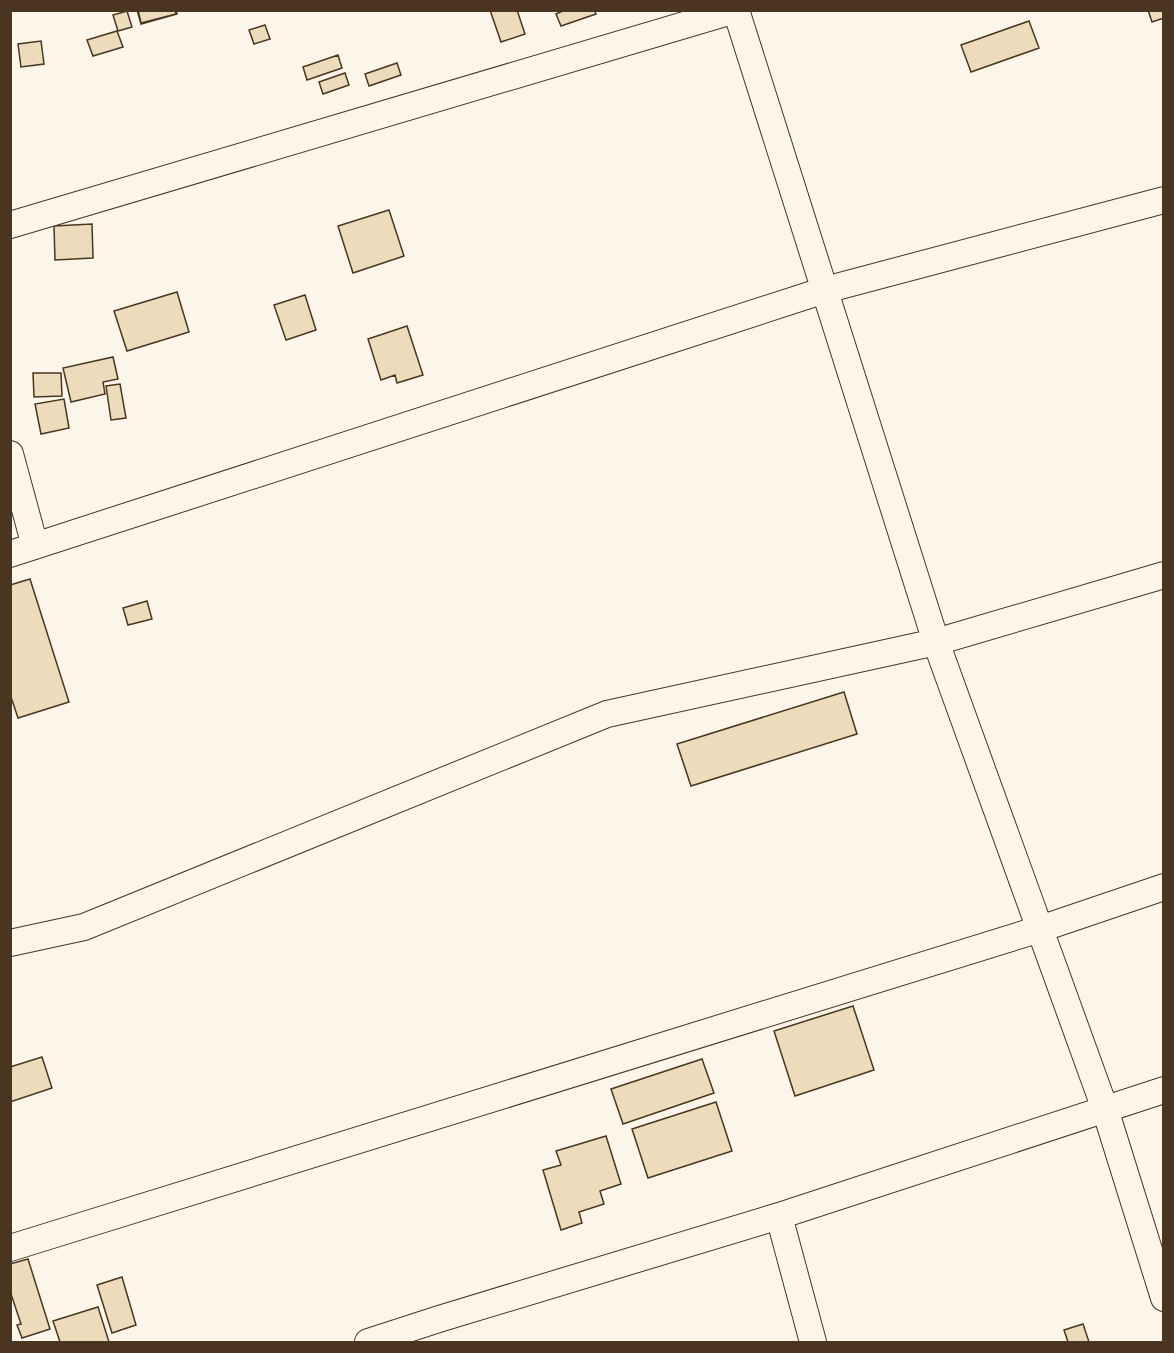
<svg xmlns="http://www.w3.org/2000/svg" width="1174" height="1353" font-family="Merriweather,serif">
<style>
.building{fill:#ecdcbc;stroke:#4a3520;stroke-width:1.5}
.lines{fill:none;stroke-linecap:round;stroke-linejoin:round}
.minor-casing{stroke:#4a3520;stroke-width:28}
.minor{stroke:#fbf6e9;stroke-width:26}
</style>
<rect width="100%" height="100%" fill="#fbf6e9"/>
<!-- building -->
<path class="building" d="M137 10H176L177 14 141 24Z
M138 10H175L176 14 141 23Z
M490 10H517L525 34 501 42Z
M565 10H594L596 14 561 26 556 14Z
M1148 10H1164V18L1152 22Z
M127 11 132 27 118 31 113 15Z
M1029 21 1039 48 971 72 961 45Z
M265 25 270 39 254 44 249 30Z
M117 31 123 47 93 56 87 40Z
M41 41 44 64 21 67 18 44Z
M338 55 342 68 307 80 303 67Z
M397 63 401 75 369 86 365 74Z
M345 73 349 85 323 94 319 82Z
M389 210 404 256 353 273 338 226Z
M92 224 93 258 55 260 54 226Z
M177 292 189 332 127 351 114 311Z
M305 295 316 330 286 340 274 305Z
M407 326 423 375 397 383 395 375 381 380 368 339Z
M113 357 118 379 103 382 105 394 71 402 63 368Z
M33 373H61L62 396 34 397Z
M120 384 126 418 111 420 106 386Z
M64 399 69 428 41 434 35 404Z
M30 579 69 702 18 718 10 694V585Z
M147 601 152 619 128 625 123 608Z
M844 692 857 734 691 786 677 744Z
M853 1006 874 1070 795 1096 774 1031Z
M42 1057 52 1088 10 1102V1067Z
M702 1059 714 1093 623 1124 611 1089Z
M716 1102 732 1151 648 1178 632 1129Z
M606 1136 621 1184 600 1191 604 1204 579 1212 582 1223 561 1230 543 1170 561 1165 556 1151Z
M28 1259 50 1329 22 1338 17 1325 21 1324 10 1291V1264Z
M122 1277 136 1325 112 1333 97 1285Z
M98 1307 109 1342H60L53 1321Z
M1083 1324 1089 1342H1068L1064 1330Z"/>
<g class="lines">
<defs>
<path id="minor" d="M736 10 936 642 1105 1109 1164 1298
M10 225 735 10
M10 454 35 546
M10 554 825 290 1164 200
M10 943 84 927 607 714 936 642 1164 575
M779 1216 813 1342
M10 1248 1040 929 1164 887
M368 1342 439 1319 779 1216 1164 1090"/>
</defs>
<!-- minor casing -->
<use href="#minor" class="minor-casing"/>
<!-- minor -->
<use href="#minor" class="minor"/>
</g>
<!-- border -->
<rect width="1174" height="1353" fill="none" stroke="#4a3520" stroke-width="24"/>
</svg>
